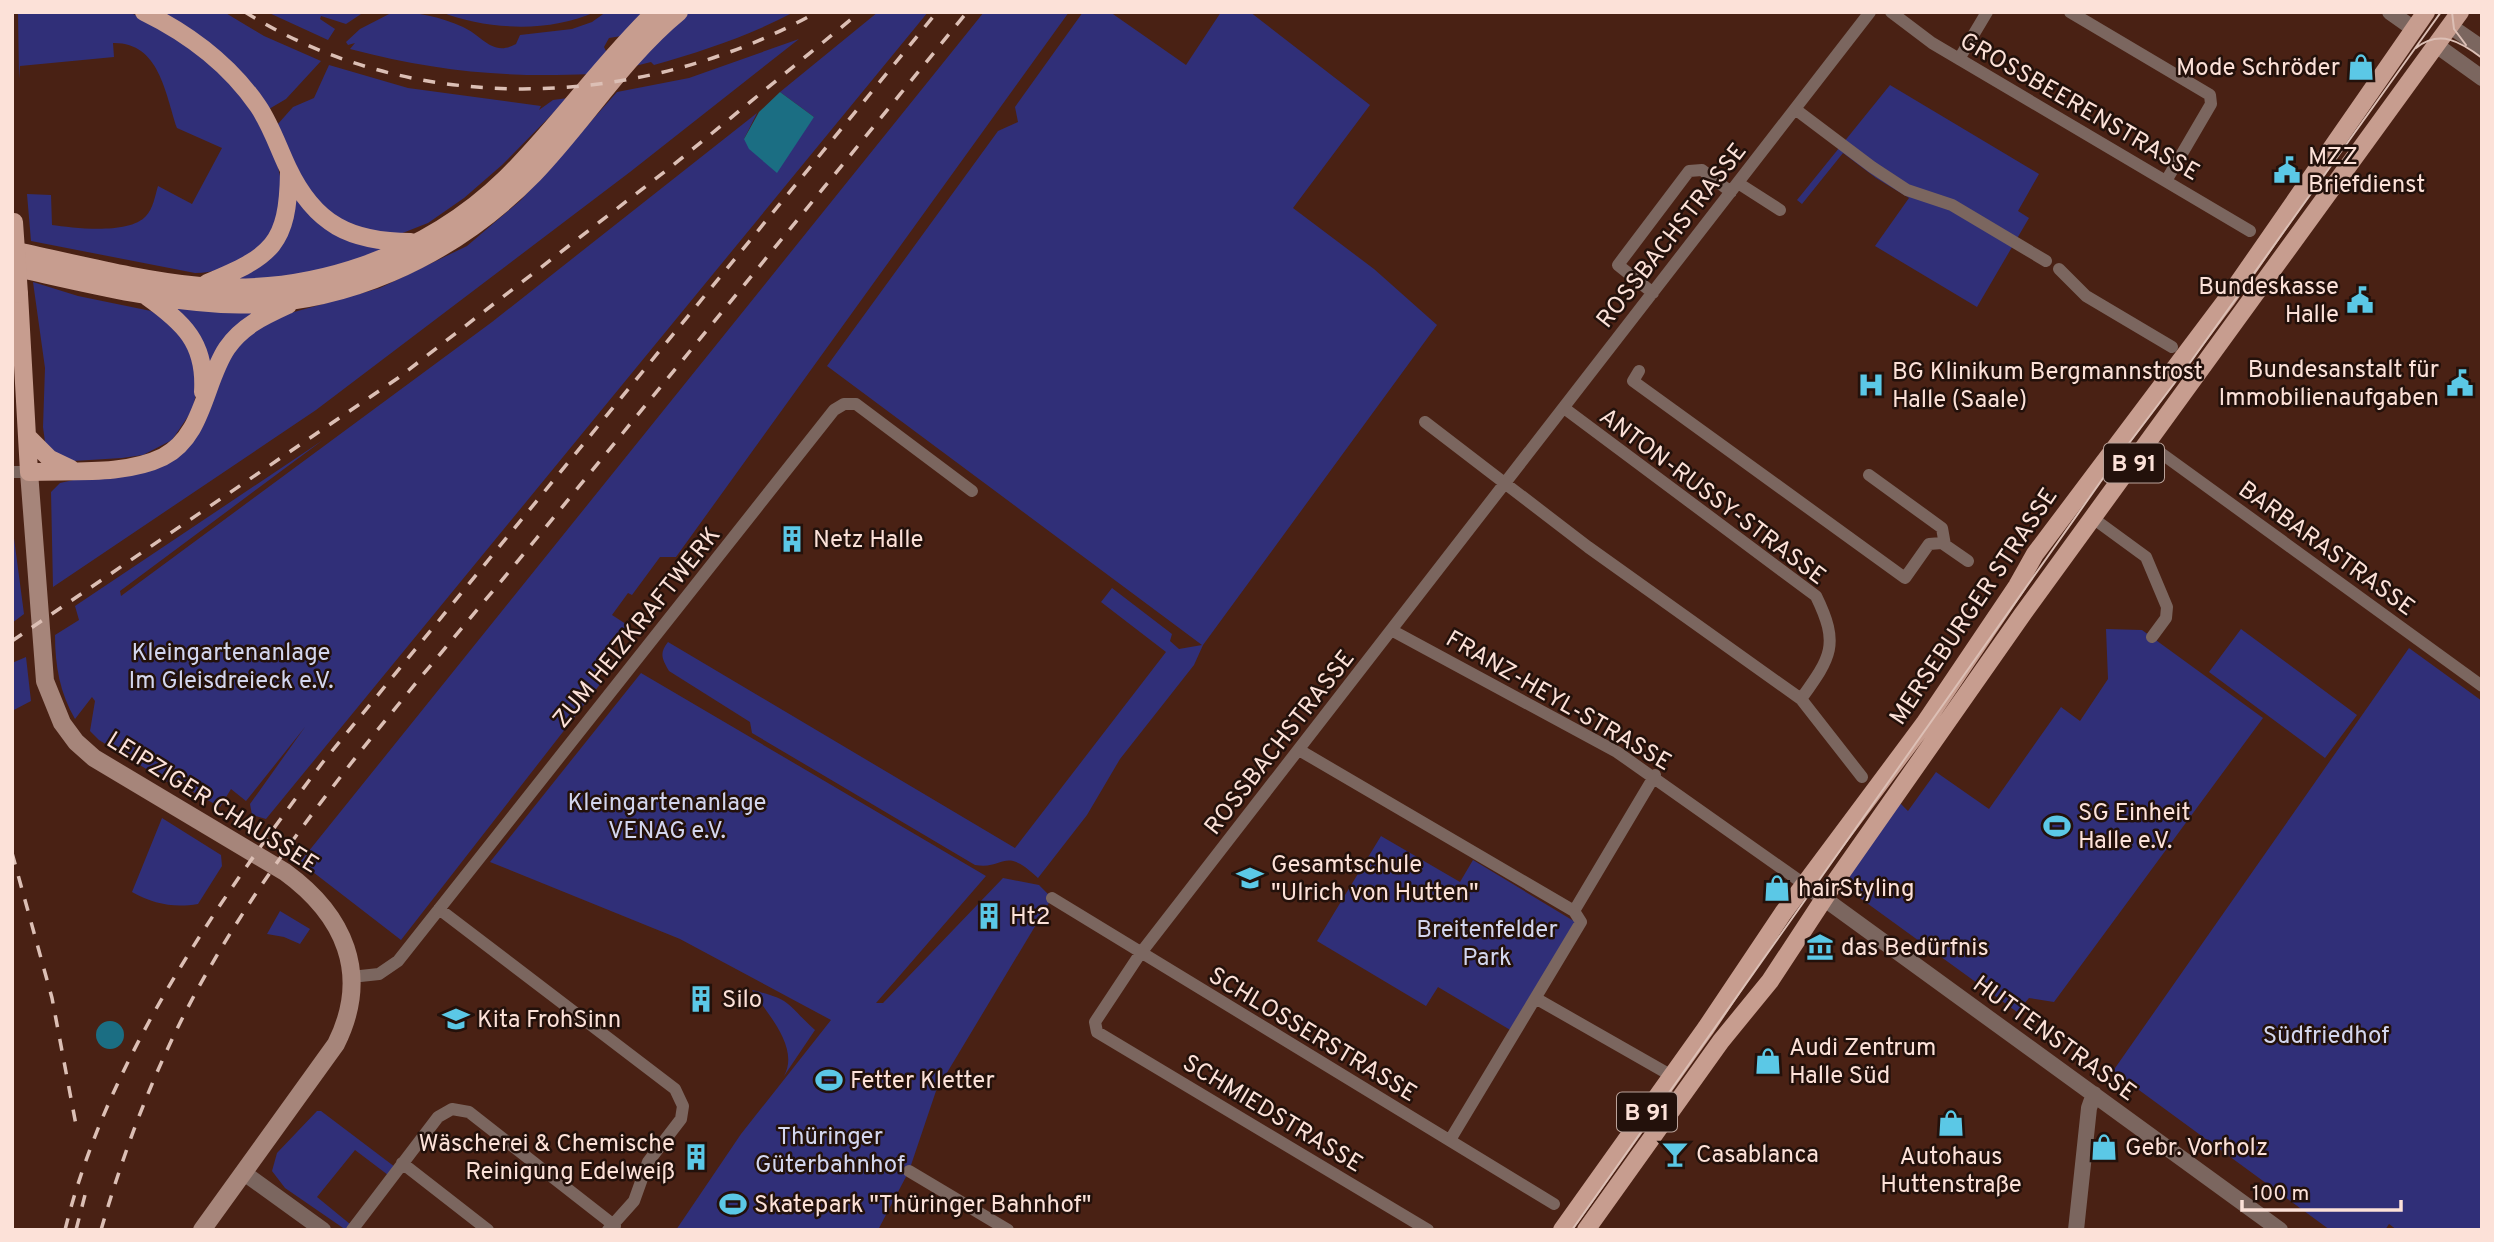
<svg xmlns="http://www.w3.org/2000/svg" width="2494" height="1242" font-family="Overpass,sans-serif">
<style>
.green{fill:#302f78}
.water{fill:#1b6e83}
.lines{fill:none;stroke-linecap:round;stroke-linejoin:round}
.minor{stroke:#7b665f;stroke-width:12}
.tertiary{stroke:#7b665f;stroke-width:16}
.secondary{stroke:#a6857a;stroke-width:18}
.primary{stroke:#c79d8f;stroke-width:18}
.tram{stroke:#dcbfb5;stroke-width:2}
.rail{stroke:#dcbfb5;stroke-width:3.5;stroke-dasharray:12 12;stroke-linecap:butt}
.primary-bridge{stroke:#c79d8f;stroke-width:18}
.labels{text-anchor:middle;stroke-width:5;stroke-linejoin:round;paint-order:stroke}
.shield{fill:#23110b;stroke:#bba39a;stroke-width:2}
.shield-label{font-size:23px;font-weight:bold;fill:#fce1d8}
.poi-label{font-size:24px;fill:#fce1d8;stroke:#23110b;text-anchor:start}
.street-label{font-size:24px;fill:#fce1d8;stroke:#23110b}
.park-label{font-size:24px;fill:#d3d6ee;stroke:#23110b}
</style>
<rect width="100%" height="100%" fill="#492114"/>
<!-- green -->
<path class="green" d="M18 12C42 12 112 7 130 13 201 37 290 130 282 209 281 218 272 229 268 237 255 260 221 273 195 273L31 241 27 194 51 195 52 225C74 228 129 235 146 216 153 209 155 196 158 186L192 204 222 148 177 128C165 92 159 42 113 43L114 57 20 66 19 79Z
M158 12H224L264 36 321 61 286 99 269 109Z
M267 12H364L346 24 321 16 320 19 335 29 328 40Z
M393 12C417 12 441 17 463 27 483 36 492 57 516 44L520 35 572 29 592 22 606 12H644L621 36 609 38 604 47 607 53 590 74C503 78 435 71 350 49L355 43 348 45 346 42 360 29Z
M441 12H595C549 33 487 30 441 12Z
M686 12H794C749 36 702 51 654 65L651 62 631 67Z
M878 12H928L266 819 252 815 250 804 305 727 246 801 231 789 220 807 177 783 174 786 99 740 90 731 95 701 92 697 75 719C60 693 55 666 55 635L79 620 75 606 323 440 120 591 121 596 492 322 757 113 744 139 814 117 780 92Z
M984 12H1069L676 557H660L632 595 628 593 612 615 629 626 592 677 601 683 401 940 300 862Z
M1083 12H1110L1186 65 1221 12H1250L1370 105 1293 208 1374 269 1437 325 1203 645 1194 665 1120 759 1087 815 1038 878C1003 845 1006 870 975 865L752 733 750 722 669 671C662 659 659 653 668 642L1015 848 1166 652 1101 602 1112 588 1172 634 1170 641 1179 649 1202 645 827 366 998 131 1018 122 1015 107Z
M799 39 630 172 316 410 53 587 51 492 60 483 171 458 241 337 287 314 380 288 467 246 521 200 617 92 689 78Z
M329 65 408 88 541 106 539 110 553 100 568 98 502 165 464 198 428 223 400 234 369 237 314 204 277 125 293 107 314 98Z
M1890 85 2039 174 2018 211 2029 218 1977 307 1875 246 1909 198 1876 178 1843 153 1802 204 1797 200Z
M294 192 381 246 382 252 302 275 229 282 253 268Z
M33 282 78 296 151 311 175 326 191 349 198 382 193 409 172 440 143 455 122 458 73 461 57 458 45 442 43 427 45 368Z
M168 305 269 309 210 367Z
M12 523 24 614 12 623Z
M2106 629 2142 630 2263 718 2054 1002 2029 998 2017 1012 1853 893 1856 883 1846 876 1898 801 1908 811 1936 772 1989 809 2061 707 2080 721 2108 679Z
M2241 629 2357 715 2325 758 2209 672Z
M2409 648 2482 701V1230H2397L2389 1224 2385 1230H2330L2113 1071Z
M26 657 31 701 12 711V663Z
M641 673 986 876 876 1003H883L1003 878 1039 885 1052 898 936 1091 909 1171 878 1230H676L741 1134 831 1020 680 939 490 862Z
M162 818 221 855 222 866 198 904C173 908 154 904 132 892Z
M1381 836 1460 882 1473 860 1577 923 1512 1031 1438 987 1426 1006 1317 941Z
M280 911 310 929 300 944 284 937 267 934Z
M752 990C793 1000 786 1004 815 1030L784 1076C800 1047 767 1014 752 990Z
M317 1111H321L395 1167 388 1175 355 1150 317 1197 350 1224 346 1230 285 1188 272 1171 277 1153Z"/>
<!-- water -->
<path class="water" d="M780 92 814 117 777 173 749 149 744 139 759 112Z
M96 1035a14 14 0 1 1 28 0a14 14 0 1 1-28 0Z"/>
<g class="lines">
<!-- minor -->
<path class="minor" d="M1891 12 1932 43 2250 231
M2070 12 2210 95 2211 104 2166 181
M1959 59 1987 12
M1795 109 1872 167 1907 190 1952 205 2046 261
M1738 183 1780 210
M2059 269 2086 296 2172 347
M1653 293 1618 265 1689 171 1702 170 1731 192
M1639 371 1633 381 1905 578 1929 544 1942 543 1968 561
M1564 408 1816 596C1840 645 1831 657 1801 699
M1425 422 1588 547 1801 699 1862 777
M2147 443 2482 686
M12 472H29
M1869 475 1942 528 1945 545
M2094 519 2146 557 2167 607 2166 618 2152 637
M1393 631 1617 752 1804 884
M1299 750 1574 911
M1052 898 1554 1204
M439 909 675 1089 683 1106 681 1119 648 1162 634 1201 608 1230
M351 977 379 974 398 961 834 410 844 404H856L972 491
M1537 999 1672 1076
M1450 1140 1581 922 1574 911 1655 775
M402 1163 488 1230
M909 1171 1008 1230
M352 1230 438 1117 452 1109 469 1112 615 1226
M1428 1230 1097 1032 1095 1022 1140 954 1870 12"/>
<!-- tertiary -->
<path class="tertiary" d="M2390 12 2414 29
M2450 26 2482 48
M2436 45 2482 78
M1804 884 2280 1230
M244 1173 323 1230
M2076 1230 2089 1108 2094 1094"/>
<!-- secondary -->
<path class="secondary" d="M29 472 45 681 62 723 76 742 94 758 285 872C344 915 371 974 336 1044L202 1230"/>
<!-- primary -->
<path class="primary" d="M144 12C189 34 229 64 258 106 271 125 278 147 288 168 315 225 351 242 411 242
M12 250C74 263 137 280 200 286 311 296 426 256 506 178 559 126 601 64 655 12
M12 267C81 282 151 300 221 304 339 310 452 258 534 174 584 122 623 58 679 12
M207 283C272 256 288 245 289 172
M19 294 29 472C71 470 124 476 163 457 204 436 204 382 227 348 242 326 264 316 288 305
M146 296C184 323 206 343 203 392
M28 437 50 459 71 469
M1562 1230 1706 1028 1783 913 1924 724 2017 586 2035 554 2227 299 2426 12
M1586 1230 1721 1041 1770 981 1835 882 2022 615 2460 12"/>
<!-- tram -->
<path class="tram" d="M2452 12 2454 29 2466 45
M2416 48C2440 29 2461 42 2482 58
M1572 1230 2111 467 2192 360 2441 12"/>
<!-- rail -->
<path class="rail" d="M245 12C417 120 644 109 817 12
M12 641 398 378 672 166 860 12
M12 853 52 998 76 1125
M65 1230C107 1059 218 901 323 762L937 12
M76 1230 85 1195
M101 1230C125 1147 155 1068 196 992 287 826 417 684 536 539 680 363 824 188 967 12"/>
<!-- primary-bridge -->
<path class="primary-bridge" d="M14 222 19 294"/>
</g>
<!-- icons -->
<defs>
<symbol id="shop-bare" viewBox="-9 -9 18 18"><path d="M-5-2.5h2.3a2.7 3.5 0 0 1 5.4 0H5L5.5 6h-11ZM-1.5-2.5h3a1.5 2.3 0 0 0-3 0Z" fill="#5bc8e6" stroke="#23110b" stroke-width="2.5" paint-order="stroke"/></symbol>
<symbol id="civic-bare" viewBox="-9 -9 18 18"><path d="M-.6-6.5H3V-4.5H.6V-3L4-1V1h2V6H-6V1h2V-1L-.6-3ZM-1.2 2.5V6h2.4V2.5Z" fill="#5bc8e6" stroke="#23110b" stroke-width="2.5" paint-order="stroke"/></symbol>
<symbol id="hospital-bare" viewBox="-9 -9 18 18"><path d="M-5-5h3v3.5h4V-5h3V5h-3V1.5h-4V5h-3Z" fill="#5bc8e6" stroke="#23110b" stroke-width="2.5" paint-order="stroke"/></symbol>
<symbol id="building-bare" viewBox="-9 -9 18 18"><path d="M-4-6H4V6H1V3H-1V6H-4ZM-2.5-4.3h1.7v1.8h-1.7ZM.8-4.3h1.7v1.8H.8ZM-2.5-1h1.7V.8h-1.7ZM.8-1h1.7V.8H.8Z" fill="#5bc8e6" stroke="#23110b" stroke-width="2.5" paint-order="stroke"/></symbol>
<symbol id="stadium-bare" viewBox="-9 -9 18 18"><path d="M0-5a6.5 5 0 1 0 0 10a6.5 5 0 1 0 0-10ZM-3.5-1.8h7v3.6h-7Z" fill="#5bc8e6" stroke="#23110b" stroke-width="2.5" paint-order="stroke"/></symbol>
<symbol id="school-bare" viewBox="-9 -9 18 18"><path d="M0-5L7-2L0 1L-7-2ZM-4 1L0 2.5L4 1V4Q0 6-4 4Z" fill="#5bc8e6" stroke="#23110b" stroke-width="2.5" paint-order="stroke"/></symbol>
<symbol id="museum-bare" viewBox="-9 -9 18 18"><path d="M0-6L6-3V-2H-6V-3ZM-5-1h2V3h-2ZM-1-1h2V3h-2ZM3-1h2V3H3ZM-6 4H6V6H-6Z" fill="#5bc8e6" stroke="#23110b" stroke-width="2.5" paint-order="stroke"/></symbol>
<symbol id="bar-bare" viewBox="-9 -9 18 18"><path d="M-6-5H6L.8 .8V4.5H3.5V6h-7V4.5H-.8V.8Z" fill="#5bc8e6" stroke="#23110b" stroke-width="2.5" paint-order="stroke"/></symbol>
</defs>
<g fill-rule="evenodd">
<use href="#shop-bare" x="2342" y="48" width="38" height="38"/>
<use href="#civic-bare" x="2268" y="151" width="38" height="38"/>
<use href="#civic-bare" x="2341" y="281" width="38" height="38"/>
<use href="#civic-bare" x="2441" y="364" width="38" height="38"/>
<use href="#hospital-bare" x="1852" y="366" width="38" height="38"/>
<use href="#building-bare" x="773" y="520" width="38" height="38"/>
<use href="#stadium-bare" x="2038" y="807" width="38" height="38"/>
<use href="#school-bare" x="1231" y="859" width="38" height="38"/>
<use href="#shop-bare" x="1758" y="869" width="38" height="38"/>
<use href="#building-bare" x="970" y="897" width="38" height="38"/>
<use href="#museum-bare" x="1801" y="928" width="38" height="38"/>
<use href="#building-bare" x="682" y="980" width="38" height="38"/>
<use href="#school-bare" x="437" y="1000" width="38" height="38"/>
<use href="#shop-bare" x="1749" y="1042" width="38" height="38"/>
<use href="#stadium-bare" x="810" y="1061" width="38" height="38"/>
<use href="#shop-bare" x="1932" y="1104" width="38" height="38"/>
<use href="#shop-bare" x="2085" y="1128" width="38" height="38"/>
<use href="#bar-bare" x="1656" y="1135" width="38" height="38"/>
<use href="#building-bare" x="677" y="1138" width="38" height="38"/>
<use href="#stadium-bare" x="714" y="1185" width="38" height="38"/>
</g>
<g class="labels">
<!-- shield labels -->
<g class="shield">
<rect x="2104" y="443.5" width="60" height="39" rx="5"/>
<rect x="1617" y="1092.5" width="60" height="39" rx="5"/>
</g>
<g class="shield-label">
<text x="2134" y="471">B 91</text>
<text x="1647" y="1120">B 91</text>
</g>
<!-- poi labels -->
<g class="poi-label">
<text x="2340" y="75" text-anchor="end">Mode Schröder</text>
<text x="2308" y="164">MZZ<tspan x="2308" dy="28">Briefdienst</tspan></text>
<text x="2339" y="294" text-anchor="end">Bundeskasse<tspan x="2339" dy="28">Halle</tspan></text>
<text x="2439" y="377" text-anchor="end">Bundesanstalt für<tspan x="2439" dy="28">Immobilienaufgaben</tspan></text>
<text x="1892" y="379">BG Klinikum Bergmannstrost<tspan x="1892" dy="28">Halle (Saale)</tspan></text>
<text x="813" y="547">Netz Halle</text>
<text x="2078" y="820">SG Einheit<tspan x="2078" dy="28">Halle e.V.</tspan></text>
<text x="1271" y="872">Gesamtschule<tspan x="1271" dy="28">"Ulrich von Hutten"</tspan></text>
<text x="1798" y="896">hairStyling</text>
<text x="1010" y="924">Ht2</text>
<text x="1841" y="955">das Bedürfnis</text>
<text x="722" y="1007">Silo</text>
<text x="477" y="1027">Kita FrohSinn</text>
<text x="1789" y="1055">Audi Zentrum<tspan x="1789" dy="28">Halle Süd</tspan></text>
<text x="850" y="1088">Fetter Kletter</text>
<text x="675" y="1151" text-anchor="end">Wäscherei &amp; Chemische<tspan x="675" dy="28">Reinigung Edelweiß</tspan></text>
<text x="2125" y="1155">Gebr. Vorholz</text>
<text x="1696" y="1162">Casablanca</text>
<text x="1951" y="1164" text-anchor="middle">Autohaus<tspan x="1951" dy="28">Huttenstraße</tspan></text>
<text x="754" y="1212">Skatepark "Thüringer Bahnhof"</text>
</g>
<!-- street labels -->
<g class="street-label">
<text transform="translate(2080 106) rotate(30)" y="8">GROSSBEERENSTRASSE</text>
<text transform="translate(1671 235) rotate(-52)" y="8">ROSSBACHSTRASSE</text>
<text transform="translate(1713 496) rotate(37)" y="8">ANTON-RUSSY-STRASSE</text>
<text transform="translate(2327 548) rotate(36)" y="8">BARBARASTRASSE</text>
<text transform="translate(1973 606) rotate(-56)" y="8">MERSEBURGER STRASSE</text>
<text transform="translate(636 627) rotate(-51)" y="8">ZUM HEIZKRAFTWERK</text>
<text transform="translate(1559 700) rotate(30)" y="8">FRANZ-HEYL-STRASSE</text>
<text transform="translate(1279 742) rotate(-52)" y="8">ROSSBACHSTRASSE</text>
<text transform="translate(213 802) rotate(32)" y="8">LEIPZIGER CHAUSSEE</text>
<text transform="translate(1313 1034) rotate(31)" y="8">SCHLOSSERSTRASSE</text>
<text transform="translate(2055 1038) rotate(36)" y="8">HUTTENSTRASSE</text>
<text transform="translate(1273 1113) rotate(31)" y="8">SCHMIEDSTRASSE</text>
</g>
<!-- park labels -->
<g class="park-label">
<text x="231" y="660">Kleingartenanlage<tspan x="231" dy="28">Im Gleisdreieck e.V.</tspan></text>
<text x="667" y="810">Kleingartenanlage<tspan x="667" dy="28">VENAG e.V.</tspan></text>
<text x="1487" y="937">Breitenfelder<tspan x="1487" dy="28">Park</tspan></text>
<text x="2326" y="1043">Südfriedhof</text>
<text x="830" y="1144">Thüringer<tspan x="830" dy="28">Güterbahnhof</tspan></text>
</g>
</g>
<!-- border -->
<rect width="2494" height="1242" fill="none" stroke="#fce1d8" stroke-width="28"/>
<!-- scale -->
<path d="M2242 1200v10h159v-10" fill="none" stroke="#fce1d8" stroke-width="3.5"/>
<text x="2252" y="1200" font-size="21" fill="#fce1d8" stroke="#23110b" stroke-width="5" paint-order="stroke">100 m</text>
</svg>
